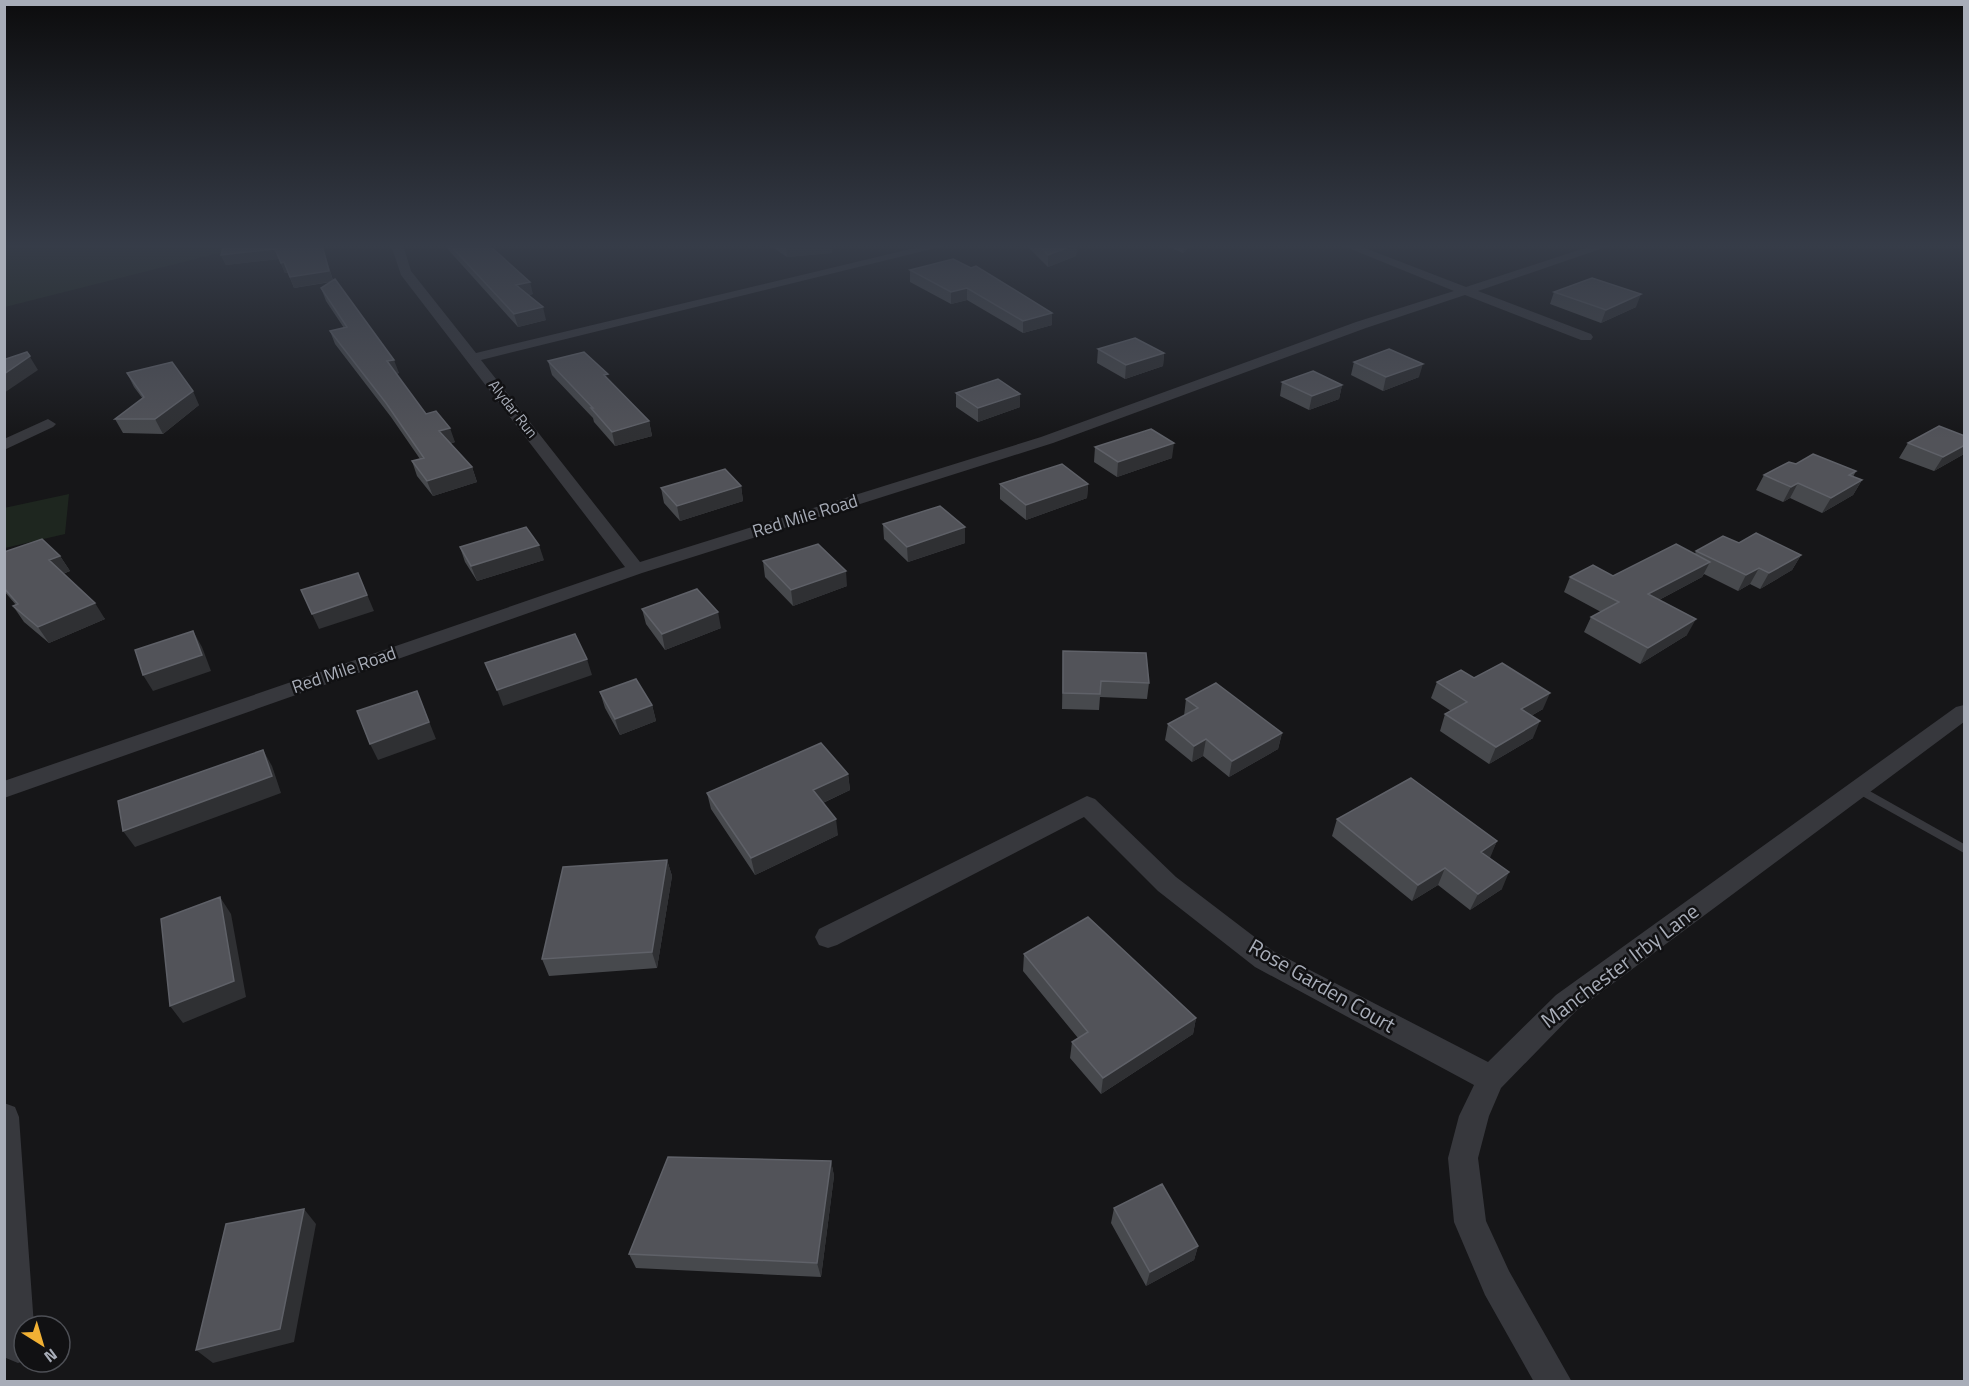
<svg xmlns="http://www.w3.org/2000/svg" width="1969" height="1386" font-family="'Titillium Web',sans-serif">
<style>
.green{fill:#1e261f}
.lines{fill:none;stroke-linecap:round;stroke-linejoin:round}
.service{fill:#37383d;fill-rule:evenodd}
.minor{fill:#37383d;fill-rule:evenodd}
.wall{fill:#47494d}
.shaded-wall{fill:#2f3033}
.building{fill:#525359;stroke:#5f6168;stroke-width:1.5}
.labels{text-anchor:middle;stroke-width:5;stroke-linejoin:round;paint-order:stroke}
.far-street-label{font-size:15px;fill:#a8adb8;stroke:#111113}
.street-label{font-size:18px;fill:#a8adb8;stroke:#111113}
.near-street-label{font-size:21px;fill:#a8adb8;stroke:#111113}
</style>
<rect width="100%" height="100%" fill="#161618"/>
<!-- green -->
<path class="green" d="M5 245H232L231 250 5 307Z
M69 494 65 534 5 548 4 508Z"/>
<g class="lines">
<!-- service -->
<path class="service" d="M1859 785 1964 844V853L1855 792 1853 789 1855 786Z"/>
<!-- minor -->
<path class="minor" d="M391 245H403L411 271 476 353 927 245H948L481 360 640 562 1041 437 1356 322 1454 291 1341 245H1357L1466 287 1594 245H1612L1478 291 1591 334 1593 337 1591 340H1581L1465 295 1366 328 1053 443 642 573 4 798V781L625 567 401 275Z
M48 419 56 424 53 427 4 450V439Z
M1964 705V722L1576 1011 1501 1088 1489 1116 1478 1158 1486 1221 1509 1271 1572 1382H1534L1485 1295 1454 1222 1448 1158 1459 1116 1474 1085 1255 967 1158 891 1084 817 837 945 828 948 819 945 815 937 819 929 1087 796 1095 799 1176 877 1273 951 1488 1062 1556 995 1956 707Z
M4 1103 15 1107 19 1117 34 1326H24V1361L18 1363 6 1358 4 1356Z"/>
</g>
<!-- wall -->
<path class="wall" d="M444 245H489L533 294 529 295 546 320 518 327Z
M769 245H832V246H831L832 253 787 257Z
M1026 245H1077L1076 256 1048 267Z
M1164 245H1192L1183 253Z
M323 248 333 280 399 373 396 374 426 414 455 442 450 444 472 467 477 482 433 496 417 476 412 461 420 459 391 417 335 344 330 331 344 328 326 301 321 288 331 282 294 288 288 273H285L279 259 226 265 221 255Z
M953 259 1052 325 1023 333 967 300 951 304 910 282V270Z
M1554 292 1636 307 1601 323 1550 304Z
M1098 349 1164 353 1163 366 1125 379 1097 363Z
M548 361 609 380 649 421 652 436 615 446 594 422 593 418 552 375Z
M1354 362 1419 377 1383 391 1351 375Z
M127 373 199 405 163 434 123 433 115 419 143 399 134 387Z
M1282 382 1342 385 1339 399 1309 410 1280 396Z
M956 393 1020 407 978 422 956 407Z
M1908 443 1964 454 1934 471 1899 458Z
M1095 447 1172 458 1117 477 1094 462Z
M1796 464 1856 471 1853 477 1862 480 1853 495 1822 513 1790 498 1783 502 1756 490 1764 475Z
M1000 484H1088L1087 498 1026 520 1000 499Z
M741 486 743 501 680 521 664 503 661 488Z
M883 524 965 527V543L908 562 884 539Z
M1739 543 1801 555 1792 570 1760 589 1750 584 1738 591 1704 574 1702 577 1659 600 1687 635 1640 664 1584 632 1591 617 1601 612 1564 592 1570 577 1613 576 1695 554 1696 551Z
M460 547 544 560 477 581 465 562Z
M4 552 60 556 70 571 63 574 105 619 49 643 24 622 13 606 16 605 4 591Z
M763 561 847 586 793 606 765 577Z
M642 609 721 628 665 650 646 624Z
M1063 651 1149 683 1147 699 1100 697 1099 710 1062 709Z
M1474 678 1543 709 1531 716 1533 738 1489 764 1440 731 1445 714 1451 711 1431 698 1437 682Z
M600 692 652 705 656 721 620 735 605 708Z
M1186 699 1282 733 1278 749 1229 777 1203 756 1192 762 1165 740 1168 724 1184 716Z
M848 774 850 790 823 803 838 835 755 875 711 809 707 793Z
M1337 819 1497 841 1489 858 1502 889 1470 910 1438 885 1412 901 1332 836Z
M667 860 672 876 657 968 549 976 542 959Z
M1024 954 1196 1018 1193 1034 1101 1094 1070 1058 1072 1042 1078 1038 1023 971Z
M831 1161 834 1176 821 1277 636 1268 629 1254Z
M1114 1208 1198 1246 1194 1260 1146 1286 1111 1223Z"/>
<!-- shaded-wall -->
<path class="shaded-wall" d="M322 245H324L323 248 333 281 294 288 290 277Z
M786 245H832L831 246 832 253 787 257Z
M1074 245H1077L1076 256 1048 267V255Z
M1184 245H1192L1183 253Z
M275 249 279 259 226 265 221 255Z
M284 262 288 273H285L281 263Z
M530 282 533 294 520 297 516 285Z
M967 288V300L951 304V292Z
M1641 294 1636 307 1601 323 1606 310Z
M543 307 546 320 518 327 514 314Z
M1052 313V325L1023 333V321Z
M27 352 38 370 4 393V374Z
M1164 353 1163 366 1125 379 1126 365Z
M394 360 399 373 392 375 387 361Z
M1423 364 1419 377 1383 391 1386 377Z
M1342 385 1339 399 1309 410 1312 396Z
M193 391 199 405 163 434 155 419Z
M1020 394V407L978 422V408Z
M649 421 652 436 615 446 612 432Z
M450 428 455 442 444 446 439 431Z
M1174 443 1172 458 1117 477 1118 462Z
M1965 445 1964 454 1934 471 1943 457Z
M472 467 477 482 433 496 427 481Z
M1862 480 1853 495 1822 513 1831 498Z
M1798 483 1790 498 1783 502 1791 487Z
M1088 484 1087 498 1026 520V505Z
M741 486 743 501 680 521 677 506Z
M965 527V543L908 562 907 547Z
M539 545 544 560 477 581 471 566Z
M1801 555 1792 570 1760 589 1769 573Z
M60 556 70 571 59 575 49 560Z
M1710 562 1702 577 1640 610 1648 594Z
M1759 568 1750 584 1738 591 1746 575Z
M846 571 847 586 793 606 791 590Z
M358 573 374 611 319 629 312 614Z
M95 603 105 619 49 643 38 627Z
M718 612 721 628 665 650 662 634Z
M1696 619 1687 635 1640 664 1648 648Z
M193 631 202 647 211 671 153 691 143 675Z
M587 659 592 675 503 706 497 690Z
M417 691 436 739 378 760 370 744Z
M1550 693 1543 709 1515 725 1521 709Z
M652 705 656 721 620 735 615 719Z
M1540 721 1533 738 1489 764 1496 747Z
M1282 733 1278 749 1229 777 1232 761Z
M1206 739 1203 756 1192 762 1194 746Z
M263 750 272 766 281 793 135 847 123 831Z
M848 774 850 790 816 806 813 790Z
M836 819 838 835 755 875 751 858Z
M1497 841 1490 858 1474 868 1481 852Z
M667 860 672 876 657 968 652 952Z
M1445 868 1438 885 1412 901 1418 885Z
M1509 872 1502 889 1470 910 1478 894Z
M220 897 231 914 246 997 183 1023 170 1006Z
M1196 1018 1193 1034 1101 1094 1103 1078Z
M831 1161 834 1176 821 1277 817 1263Z
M304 1209 316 1224 294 1342 213 1363 196 1350Z
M1198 1246 1194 1260 1146 1286 1150 1272Z"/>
<!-- building -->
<path class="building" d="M224 245H322L329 271 290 277 284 262 281 263 275 249 221 255Z
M450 245H489L530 282 516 285 543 307 514 314Z
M1038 245H1074L1048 255Z
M953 259 971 268 976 266 1052 313 1023 321 967 288 951 292 910 270Z
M1592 278 1641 294 1606 310 1554 292Z
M335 279 394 360 387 361 426 414 436 411 450 428 439 431 472 467 427 481 412 461 424 458 386 403 330 331 347 327 321 288Z
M1135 338 1164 353 1126 365 1098 349Z
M1389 349 1423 364 1386 377 1354 362Z
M27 352 30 356 4 374V358L6 359Z
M584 352 608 374 604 375 649 421 612 432 591 408H593L548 361Z
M172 362 193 391 155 419H115L144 397 127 373Z
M1313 371 1342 385 1312 396 1282 382Z
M998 379 1020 394 978 408 956 393Z
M1939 426 1965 436V445L1943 457 1908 443Z
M1151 429 1174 443 1118 462 1095 447Z
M1813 454 1856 471 1849 475 1862 480 1831 498 1798 483 1791 487 1764 475 1789 462 1796 464Z
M1062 464 1088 484 1026 505 1000 484Z
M725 469 741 486 677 506 661 488Z
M940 506 965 527 907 547 883 524Z
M526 527 539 545 471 566 460 547Z
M1756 533 1801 555 1769 573 1759 568 1746 575 1696 551 1723 536 1739 543Z
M42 539 60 556 49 560 95 603 38 627 13 606 18 604 4 588V552Z
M818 544 846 571 791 590 763 561Z
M1676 544 1710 562 1648 594 1696 619 1648 648 1591 617 1619 602 1570 577 1593 565 1613 576Z
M358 573 367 595 312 614 301 590Z
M697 589 718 612 662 634 642 609Z
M193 631 202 655 143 675 135 650Z
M575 634 587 659 497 690 485 663Z
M1063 651 1146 653 1149 683 1101 681 1100 694 1063 693Z
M1502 663 1550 693 1521 709 1540 721 1496 747 1445 714 1467 702 1437 682 1461 670 1474 678Z
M636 679 652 705 615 719 600 692Z
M1216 683 1282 733 1232 761 1206 739 1194 746 1168 724 1198 708 1186 699Z
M417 691 429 722 370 744 357 711Z
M821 743 848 774 813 790 836 819 751 858 707 793Z
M263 750 272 776 123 831 118 801Z
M1411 778 1497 841 1481 852 1509 872 1478 894 1445 868 1418 885 1337 819Z
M667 860 652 952 542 959 563 867Z
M220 897 234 981 170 1006 161 919Z
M1088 917 1196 1018 1103 1078 1072 1042 1088 1032 1024 954Z
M668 1157 831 1161 817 1263 629 1254Z
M1162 1184 1198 1246 1150 1272 1114 1208Z
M304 1209 280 1329 196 1350 226 1224Z"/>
<!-- sky -->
<linearGradient id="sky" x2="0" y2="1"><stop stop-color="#0c0c0d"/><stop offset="0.56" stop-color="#363c48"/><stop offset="1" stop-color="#363c48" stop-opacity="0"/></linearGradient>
<rect width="1969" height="439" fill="url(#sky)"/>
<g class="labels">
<!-- far-street labels -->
<g class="far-street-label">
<text transform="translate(513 409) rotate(52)" y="5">Alydar Run</text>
</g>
<!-- street labels -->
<g class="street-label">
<text transform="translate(805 516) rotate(-17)" y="6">Red Mile Road</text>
<text transform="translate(344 670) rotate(-19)" y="6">Red Mile Road</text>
</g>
<!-- near-street labels -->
<g class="near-street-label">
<text transform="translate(1620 966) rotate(-37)" y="7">Manchester Irby Lane</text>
<text transform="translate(1322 986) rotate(30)" y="7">Rose Garden Court</text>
</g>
</g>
<!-- border -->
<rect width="1969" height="1386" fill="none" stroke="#a8adb8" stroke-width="12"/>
<!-- north arrow -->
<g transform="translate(42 1344) rotate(143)"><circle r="28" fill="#111113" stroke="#4d4f55" stroke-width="1.5"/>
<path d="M0-4.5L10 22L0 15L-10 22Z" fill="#f2b134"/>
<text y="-9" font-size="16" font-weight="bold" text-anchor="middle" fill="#a8adb8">N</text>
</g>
</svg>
